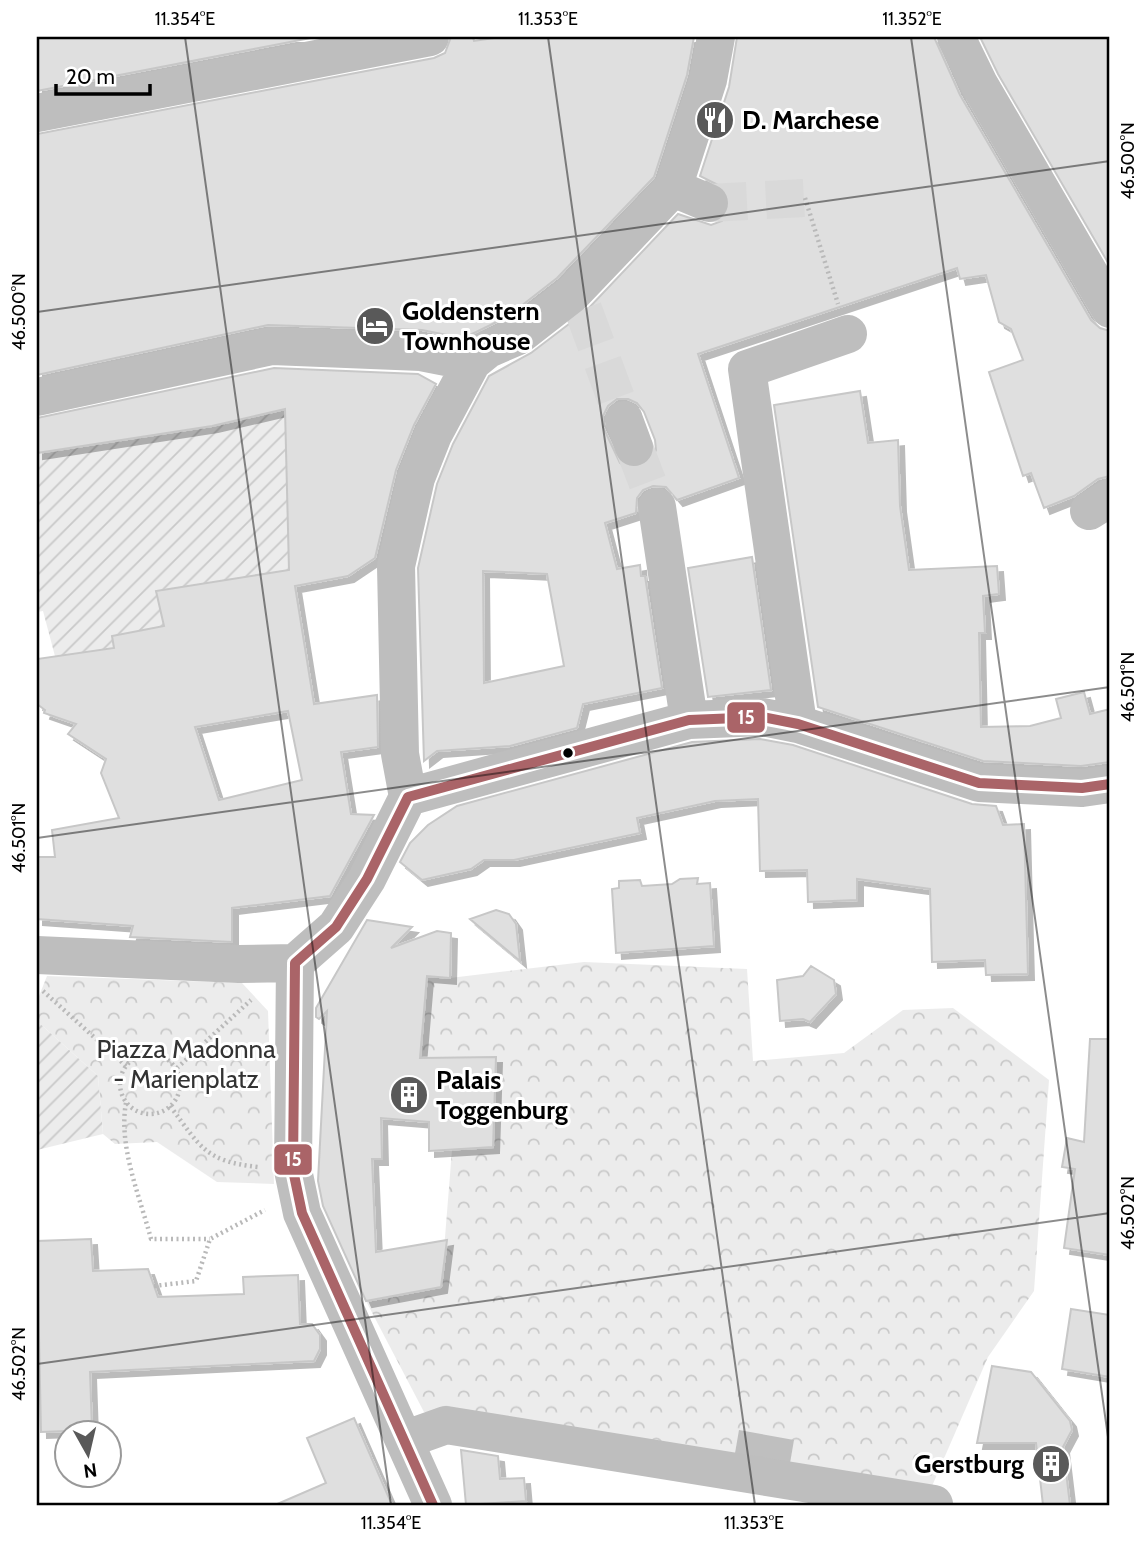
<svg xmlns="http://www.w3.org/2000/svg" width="1147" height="1542" font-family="Cabin,sans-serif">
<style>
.park{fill:url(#park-crowns)}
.garden{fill:url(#garden-furrows)}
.water{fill:#bfbfbf}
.building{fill:#dfdfdf;stroke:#c7c7c7;stroke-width:2;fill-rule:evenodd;filter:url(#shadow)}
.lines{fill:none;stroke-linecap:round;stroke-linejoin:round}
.minor-tunnel{stroke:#d9d9d9;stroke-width:38;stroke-dasharray:38 19;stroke-linecap:butt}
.path{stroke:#b9b9b9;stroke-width:4.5;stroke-dasharray:2 3.5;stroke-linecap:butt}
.minor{stroke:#bebebe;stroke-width:38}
.bus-1-casing{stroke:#fff;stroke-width:16}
.bus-1{stroke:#aa6468;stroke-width:10}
.ticks{fill:none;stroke:#000;stroke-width:2;stroke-opacity:0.45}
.bus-dot{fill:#000;stroke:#fff;stroke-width:2.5}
.labels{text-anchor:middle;stroke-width:6;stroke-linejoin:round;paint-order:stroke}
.poi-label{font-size:26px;font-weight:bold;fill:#000;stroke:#fff;text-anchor:start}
.park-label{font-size:26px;fill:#333;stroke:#fff}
.line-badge{stroke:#fff;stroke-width:2.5}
.badge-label{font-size:19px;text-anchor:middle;font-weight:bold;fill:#fff}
.neatline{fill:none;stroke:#000;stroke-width:2.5}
.ticks-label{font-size:18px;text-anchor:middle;fill:#000}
</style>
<defs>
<pattern id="park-crowns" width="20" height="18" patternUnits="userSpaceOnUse" patternTransform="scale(1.75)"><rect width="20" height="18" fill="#ececec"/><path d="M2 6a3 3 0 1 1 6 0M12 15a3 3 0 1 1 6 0" fill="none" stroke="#c9c9c9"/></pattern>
<pattern id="garden-furrows" width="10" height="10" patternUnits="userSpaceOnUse" patternTransform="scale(1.75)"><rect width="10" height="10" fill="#ececec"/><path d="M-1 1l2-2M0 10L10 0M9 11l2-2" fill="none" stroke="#c9c9c9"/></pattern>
<filter id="shadow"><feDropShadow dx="6" dy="6" stdDeviation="0" flood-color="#0004"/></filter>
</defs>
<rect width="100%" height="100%" fill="#fff"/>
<!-- park -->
<path class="park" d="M584 962 747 969 753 1061 844 1053 903 1010 953 1008 1049 1080 1034 1291 988 1357 929 1493 424 1412 366 1301 441 1287 452 1150 493 1147 452 1058H420L426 976 450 978Z
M47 976 242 983 268 1011 274 1184 217 1182 157 1142 115 1144 103 1134 98 1076 37 1021V1001Z"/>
<!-- garden -->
<path class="garden" d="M285 409 289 570 156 591 164 627 113 636 115 650 100 653 96 650 56 660 43 611 37 612V453L212 426Z
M37 1021 98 1076 103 1134 37 1150Z"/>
<!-- water -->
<path class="water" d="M739 1430 794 1440 789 1469 734 1459Z"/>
<!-- building -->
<path class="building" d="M37 37H316L37 91Z
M451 37H473L474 41 501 37H694L687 75 654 177 557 278 507 317 472 334 457 337 422 330 268 325 37 375V134L434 58 445 53Z
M737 37H934L960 95 1091 320 1100 328 1110 331V476L1098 479 1074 496 1044 508 1031 473 1023 476 989 372 1023 360 1011 329 999 322 986 275 960 279 957 268 698 354 739 478 677 500 666 487 653 486 643 490 637 498 636 513 605 523 617 569 640 565 641 576H645L662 688 583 704 577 728 510 746 437 751 424 761 418 568 437 484 453 444 489 376 531 353 586 311 678 214 711 225 722 221 729 212 731 201 726 189 700 176 729 87ZM628 399 637 403 644 412 655 440 656 450 651 460 641 468H630L620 463 603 427V416L608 406 617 399ZM483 571 547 574 564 666 484 683Z
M980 37H1110V266L998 74Z
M274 368 418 374 436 384 414 425 396 470 375 558 348 576 295 586 314 704 377 695 378 747 341 752 351 814 374 815 330 896 232 908V942L130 937 133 926 37 919V857H55L52 830 119 818 101 773 106 759 68 734 76 724 44 713 45 710 37 704V659L114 648 112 636 164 626 156 591 289 570 285 409 212 426 37 453V418ZM288 711 302 780 219 800 195 727Z
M860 391 868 443 898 440 900 506 909 570 997 566 999 594 983 596 985 633H979L981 727 1030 726 1061 718 1056 699 1084 692 1090 714 1110 709V762L1081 766 983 761 818 707 774 405Z
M752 557 771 690 708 697 688 568Z
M760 739 793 745 972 804 996 806 1003 825 1024 824 1028 974 986 975 985 960 932 962 930 889 857 879V900L808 902 807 870 760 871 758 799 715 801 637 818 640 833 514 860H484L471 869 422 880 400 862 410 843 428 825 457 806 692 742Z
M698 878 697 884 710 883 714 946 616 953 612 889 619 888V881L640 880 642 886 672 884 680 879Z
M496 910 509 914 516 924 520 961 470 919Z
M367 920 412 927 391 948 437 931 451 933 450 978 427 976 420 1058 496 1057 493 1147 429 1151V1122L381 1118 382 1159H372L376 1252 447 1240 441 1287 366 1301 323 1206 318 1181 327 1011 319 1019 316 1017V1008Z
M811 966 834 980 836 994 810 1022 803 1019 780 1021 777 980 803 976Z
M1090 1039H1110V1255L1064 1248 1075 1169 1062 1167 1067 1138 1084 1142Z
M91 1239 93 1271 148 1269 158 1297 244 1294 243 1277 298 1275 300 1324H312L320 1335V1349L314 1361 90 1372 92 1430 41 1432 37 1241Z
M1071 1309 1110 1315V1377L1062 1369Z
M992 1366 1031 1372 1070 1421 1072 1430 1063 1447 1070 1505H1043L1036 1443H977Z
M354 1418 392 1505H275L326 1483 307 1438Z
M461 1450 498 1456 500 1479 524 1478 526 1501 466 1505Z"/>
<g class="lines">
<!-- minor-tunnel -->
<path class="minor-tunnel" d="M709 203 805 198
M583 309 624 420
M634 447 657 507"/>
<!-- path -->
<path class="path" d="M805 198 838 304
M43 991 126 1066
M120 1084a30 30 0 1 1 60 0a30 30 0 1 1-60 0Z
M177 1068 251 1000
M126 1103C118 1146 140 1197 151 1239H210
M170 1106C201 1147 204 1161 258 1167
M154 1286 196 1281 210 1239 265 1210"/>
<!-- minor -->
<path class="minor" d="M956 37 979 84 1110 309
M37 113 430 37
M673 188 709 203
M37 397 272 346 421 352 472 362
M624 420 634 447
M657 507 689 720
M1089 511 1110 498
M798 724 747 369 848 334
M408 797 400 754 396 566 416 478 433 435 472 362 488 349 518 336 572 294 673 188 708 80 716 37
M37 955 239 964 295 963
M295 963 336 927 367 879 408 797 689 720 762 717 798 724 979 783 1082 788 1110 784
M295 963 293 1170 302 1213 433 1505
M404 1440 446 1425 934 1504"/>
<defs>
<path id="bus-1" d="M433 1505 302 1213 293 1170 295 963 336 927 367 879 408 797 689 720 762 717 798 724 979 783 1082 788 1110 784"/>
</defs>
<!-- bus-1 casing -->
<use href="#bus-1" class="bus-1-casing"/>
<!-- bus-1 -->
<use href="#bus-1" class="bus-1"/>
</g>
<!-- ticks -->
<path class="ticks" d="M185 37 391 1505M548 37 755 1505M911 37 1110 1451M37 312 1110 161M37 838 1110 687M37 1364 1110 1213"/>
<!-- icons -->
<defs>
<symbol id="restaurant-disc" viewBox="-11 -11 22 22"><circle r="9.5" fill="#595959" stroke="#fff"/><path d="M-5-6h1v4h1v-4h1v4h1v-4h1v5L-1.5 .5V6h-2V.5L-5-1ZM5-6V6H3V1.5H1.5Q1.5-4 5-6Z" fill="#fff"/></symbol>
<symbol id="hotel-disc" viewBox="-11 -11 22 22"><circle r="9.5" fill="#595959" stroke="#fff"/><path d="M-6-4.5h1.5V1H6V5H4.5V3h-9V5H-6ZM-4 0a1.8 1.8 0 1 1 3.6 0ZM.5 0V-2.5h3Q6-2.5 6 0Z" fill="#fff"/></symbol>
<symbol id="building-disc" viewBox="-11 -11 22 22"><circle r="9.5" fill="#595959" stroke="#fff"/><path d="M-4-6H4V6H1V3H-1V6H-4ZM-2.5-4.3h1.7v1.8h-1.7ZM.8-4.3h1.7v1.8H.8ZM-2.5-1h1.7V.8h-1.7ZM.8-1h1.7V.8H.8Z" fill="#fff"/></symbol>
</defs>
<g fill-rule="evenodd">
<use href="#restaurant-disc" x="693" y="98" width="44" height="44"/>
<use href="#hotel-disc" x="353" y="304" width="44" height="44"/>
<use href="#building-disc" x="387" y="1073" width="44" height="44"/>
<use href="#building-disc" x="1029" y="1442" width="44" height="44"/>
</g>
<!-- markers -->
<circle class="bus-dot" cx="568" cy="753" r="6"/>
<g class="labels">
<!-- poi labels -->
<g class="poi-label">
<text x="742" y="129">D. Marchese</text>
<text x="402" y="320">Goldenstern<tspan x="402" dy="30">Townhouse</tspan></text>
<text x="436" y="1089">Palais<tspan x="436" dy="30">Toggenburg</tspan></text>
<text x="1024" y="1473" text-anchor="end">Gerstburg</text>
</g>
<!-- park labels -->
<g class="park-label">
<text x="186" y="1058">Piazza Madonna<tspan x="186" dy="30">- Marienplatz</tspan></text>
</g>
</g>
<g class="line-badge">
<rect x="726" y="701" width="40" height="33" rx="7" fill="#aa6468"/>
<rect x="273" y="1143" width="40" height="33" rx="7" fill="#aa6468"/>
</g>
<g class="badge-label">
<text x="746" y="724">15</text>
<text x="293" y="1166">15</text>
</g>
<!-- border -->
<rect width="1147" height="1542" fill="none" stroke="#ffffff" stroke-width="77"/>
<!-- north arrow -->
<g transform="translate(88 1454) rotate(172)"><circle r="33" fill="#ffffff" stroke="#999999" stroke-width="2"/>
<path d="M0-5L12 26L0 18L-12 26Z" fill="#595959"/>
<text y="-10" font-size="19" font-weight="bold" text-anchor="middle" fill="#000000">N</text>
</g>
<!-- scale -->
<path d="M56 84v10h94v-10" fill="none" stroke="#000000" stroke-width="3.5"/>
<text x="66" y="84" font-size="21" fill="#000000" stroke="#ffffff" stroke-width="5" paint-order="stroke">20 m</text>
<rect x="38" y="38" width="1070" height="1466" class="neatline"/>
<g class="ticks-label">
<text x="185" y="25">11.354°E</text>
<text x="548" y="25">11.353°E</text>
<text x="912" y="25">11.352°E</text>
<text transform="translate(1128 161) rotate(-90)" y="6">46.500°N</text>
<text transform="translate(19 312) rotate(-90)" y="6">46.500°N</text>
<text transform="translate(1128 687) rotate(-90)" y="6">46.501°N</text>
<text transform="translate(19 838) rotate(-90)" y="6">46.501°N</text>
<text transform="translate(1128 1213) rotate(-90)" y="6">46.502°N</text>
<text transform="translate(19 1364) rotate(-90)" y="6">46.502°N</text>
<text x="391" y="1529">11.354°E</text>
<text x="754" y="1529">11.353°E</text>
</g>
</svg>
